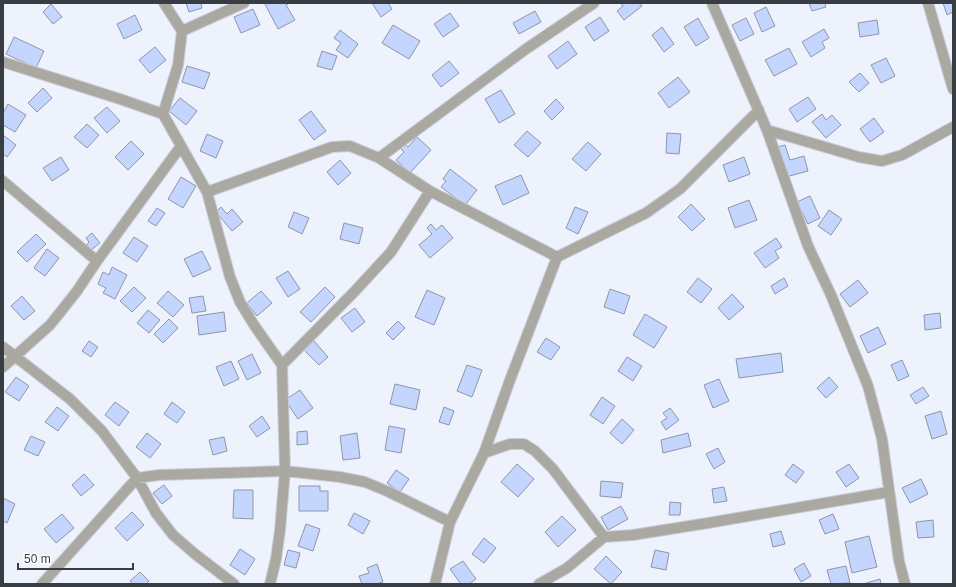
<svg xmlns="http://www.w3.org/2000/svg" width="956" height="587" font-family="Arial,sans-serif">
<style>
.building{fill:#c4d5fe;stroke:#8f96a8}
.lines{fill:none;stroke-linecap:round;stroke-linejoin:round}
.street-casing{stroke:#c9ced8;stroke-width:12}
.street{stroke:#aaa9a1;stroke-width:10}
</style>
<rect width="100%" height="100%" fill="#edf2fd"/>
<!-- building -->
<path class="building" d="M186 3H201L202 8 189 12Z
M266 3H290L286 5 295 20 278 29 265 4Z
M372 3H380L381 4 382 3H388L392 9 381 17Z
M620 3H640L642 6 624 20 617 11 623 6Z
M809 3H825L826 7 812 11Z
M943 3H953V12L947 15Z
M51 4 62 17 53 24 43 12Z
M766 7 775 26 762 32 754 13Z
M253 9 260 25 241 33 234 17Z
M535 11 541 22 519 34 513 23Z
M450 13 459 26 443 37 434 24Z
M135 15 142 30 124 39 117 24Z
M600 17 609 31 594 41 585 27Z
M698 18 709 38 696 46 684 27Z
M746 18 754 34 740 41 732 25Z
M877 20 879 34 860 37 858 23Z
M393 25 420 41 409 59 382 43Z
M662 27 674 44 664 52 652 35Z
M824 29 829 38 822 42 825 48 811 57 802 42Z
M340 30 358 44 348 58 336 50 341 43 334 38Z
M14 37 44 51 36 68 6 54Z
M568 41 577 54 557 69 548 56Z
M155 47 166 60 150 73 139 60Z
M789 48 797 64 774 76 765 60Z
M322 51 337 56 332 70 317 66Z
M886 58 895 76 881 83 871 65Z
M449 61 459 73 441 87 432 75Z
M187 66 210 73 204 89 182 82Z
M860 73 869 83 859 92 849 82Z
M678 77 690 92 669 108 658 93Z
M43 88 52 98 37 112 28 103Z
M501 90 515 114 499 123 485 99Z
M808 97 816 109 797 122 789 109Z
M180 98 197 111 186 125 169 111Z
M556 99 564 108 552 120 544 111Z
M8 104 26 115 15 132 3 125V113Z
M107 107 120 121 107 133 94 118Z
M311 111 326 131 314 140 299 120Z
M822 114 826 120 832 115 841 125 826 138 812 122Z
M874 118 884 132 870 142 860 129Z
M87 124 99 135 87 148 74 137Z
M527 131 541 143 528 157 514 145Z
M667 133 681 134 679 154 666 153Z
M207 134 223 141 216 158 200 151Z
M3 135 16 145 7 157 3 154Z
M417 137 431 150 410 173 396 160 404 152 399 147 403 143 408 147Z
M131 141 144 154 128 170 115 157Z
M588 142 601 154 586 171 572 159Z
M785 145 790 160 804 156 808 171 786 177 777 147Z
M61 157 69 170 52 181 43 168Z
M744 157 750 174 729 182 723 165Z
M340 160 351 173 338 185 327 172Z
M450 169 477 190 465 205 441 187 446 181 443 179Z
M521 175 529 193 503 205 495 186Z
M181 177 196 186 183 208 168 199Z
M810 196 820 218 808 224 797 202Z
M749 200 757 220 735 228 728 208Z
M691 204 705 219 692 231 678 217Z
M221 207 227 214 232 209 243 222 232 231 216 212Z
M575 207 588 212 578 234 566 228Z
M157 208 165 213 156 226 148 221Z
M829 210 842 219 831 235 818 226Z
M294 212 309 218 302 234 288 227Z
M344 223 363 228 359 244 340 239Z
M431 224 436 230 442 225 453 238 430 258 419 245 432 234 427 228Z
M92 233 100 243 91 250 87 245 89 242 86 238Z
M36 234 46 244 27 262 17 252Z
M134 237 148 246 137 262 123 253Z
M776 238 782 247 775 251 779 258 765 268 754 253Z
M47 249 59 258 45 276 34 268Z
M202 251 211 269 193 277 184 259Z
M112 267 127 275 115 299 103 293 106 288 98 284 103 272 109 275Z
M288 271 300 289 288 297 276 278Z
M698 278 712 289 701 303 687 292Z
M784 278 788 286 775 294 771 286Z
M858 280 868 293 850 307 840 294Z
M134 287 146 298 132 312 120 301Z
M325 287 335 297 311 322 300 312Z
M610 289 630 296 624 314 604 307Z
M427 290 445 298 434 325 415 317Z
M168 291 184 305 173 317 157 303Z
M261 291 272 303 257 316 247 303Z
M732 294 744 307 729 320 718 308Z
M22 296 35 311 24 320 11 306Z
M203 296 206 311 192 313 189 298Z
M355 308 365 322 352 332 341 318Z
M148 310 160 320 149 333 137 323Z
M224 312 226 331 199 335 197 316Z
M940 313 941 328 925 330 924 315Z
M645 314 667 327 654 348 633 335Z
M169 319 178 328 163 343 154 334Z
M398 321 405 328 393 340 386 333Z
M878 327 886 344 868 353 860 336Z
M546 338 560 347 551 360 537 352Z
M89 341 98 347 91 357 82 351Z
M314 341 328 357 319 365 304 350Z
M781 353 783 372 739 378 736 359Z
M252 354 261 373 247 380 238 361Z
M627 357 642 366 633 381 618 371Z
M902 360 909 376 898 381 891 365Z
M231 361 239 379 224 386 216 367Z
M467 365 482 370 472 397 457 391Z
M16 377 29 386 19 401 5 392Z
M829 377 838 387 826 398 817 388Z
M719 379 729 401 713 408 704 385Z
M395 384 420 390 416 410 390 404Z
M923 387 929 396 916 404 910 395Z
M300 390 313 408 298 419 285 400Z
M602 397 615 406 603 424 590 415Z
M115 402 129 412 119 426 105 415Z
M172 402 185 412 177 423 164 414Z
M57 407 69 416 58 431 45 422Z
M444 407 454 411 449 425 439 422Z
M670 408 679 420 666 430 661 422 667 418 663 413Z
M941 411 947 434 932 439 925 416Z
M262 416 270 428 257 437 249 426Z
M622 419 634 430 622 444 610 433Z
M389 426 405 429 401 453 385 450Z
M307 431 308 444 297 445V432Z
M147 433 161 444 150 458 136 447Z
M357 433 360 458 343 460 340 436Z
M688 433 691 446 663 453 661 440Z
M31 436 45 442 38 456 24 450Z
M224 437 227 451 213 455 209 440Z
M718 448 725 462 714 469 706 454Z
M517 464 534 479 518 497 501 482Z
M793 464 804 472 796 483 785 475Z
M849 464 859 478 846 487 836 472Z
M396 470 409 479 400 492 387 483Z
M84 474 94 485 81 496 72 485Z
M921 479 928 494 910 503 902 488Z
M601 481 623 483 621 498 600 496Z
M164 485 172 496 162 504 153 493Z
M299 486H320V491H328V511H299Z
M724 487 727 501 714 503 712 489Z
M234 490H253V519L233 518Z
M3 498 15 504 7 523 3 521Z
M670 502 681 503 680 515H669Z
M621 506 628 519 608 530 601 517Z
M132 512 144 525 127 541 115 528Z
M354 513 370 521 363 534 348 525Z
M62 514 74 528 56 543 44 529Z
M833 514 839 529 825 534 819 520Z
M562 516 576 530 558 547 545 532Z
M933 520 934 537 918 538 916 522Z
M306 524 320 529 313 551 298 546Z
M781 531 785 544 773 547 770 534Z
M869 536 877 567 852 573 845 542Z
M484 538 496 548 484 563 472 554Z
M240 549 255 559 245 575 230 565Z
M288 550 300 553 296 568 284 565Z
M655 550 669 553 666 570 651 567Z
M606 556 622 572 611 584 594 569Z
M463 561 476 579 469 584H461L450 569Z
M804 563 811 576 801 582 794 569Z
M377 564 383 582 376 584H362L359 576 369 573 367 568Z
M846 566 850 583 831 584 827 570Z
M140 572 149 581 146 584H133L130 581Z
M880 579 881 584H863Z"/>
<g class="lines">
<defs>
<path id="street" d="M712 3 767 130 808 246 831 295 868 386 882 439 899 561 905 584
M928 3 953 89
M182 31 244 3
M3 62 120 99 163 114 181 146 97 261 77 291 50 325 3 367
M163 114 178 65 182 31 164 3
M767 130 859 157 882 161 902 155 953 127
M181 146 207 192 230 277 240 302 254 325 282 365 285 471 280 530 276 559 270 584
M379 158 526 49 594 3
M3 181 97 261
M207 192 332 147 350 146 379 158 430 191 557 257
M3 347 70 399 102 431 137 478 156 513 173 535 195 554 234 584
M282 365 355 291 391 252 430 191
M484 453 510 444H524L535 451 553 469 604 537
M42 584 137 478 159 475 285 471 340 477 365 482 389 492 450 522
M435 584 450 522 484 453 510 380 557 257 646 213 680 189 759 110
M539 584 567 568 604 537 633 535 708 523 889 492"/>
</defs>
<!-- street casing -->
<use href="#street" class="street-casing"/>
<!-- street -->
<use href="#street" class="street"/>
</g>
<!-- border -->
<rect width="956" height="587" fill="none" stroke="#383c43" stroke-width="8"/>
<!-- scale -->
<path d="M18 563v6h115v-6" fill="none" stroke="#383c43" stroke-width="2"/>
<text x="24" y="563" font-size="12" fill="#383c43" stroke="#ffffff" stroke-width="3" paint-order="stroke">50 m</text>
</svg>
